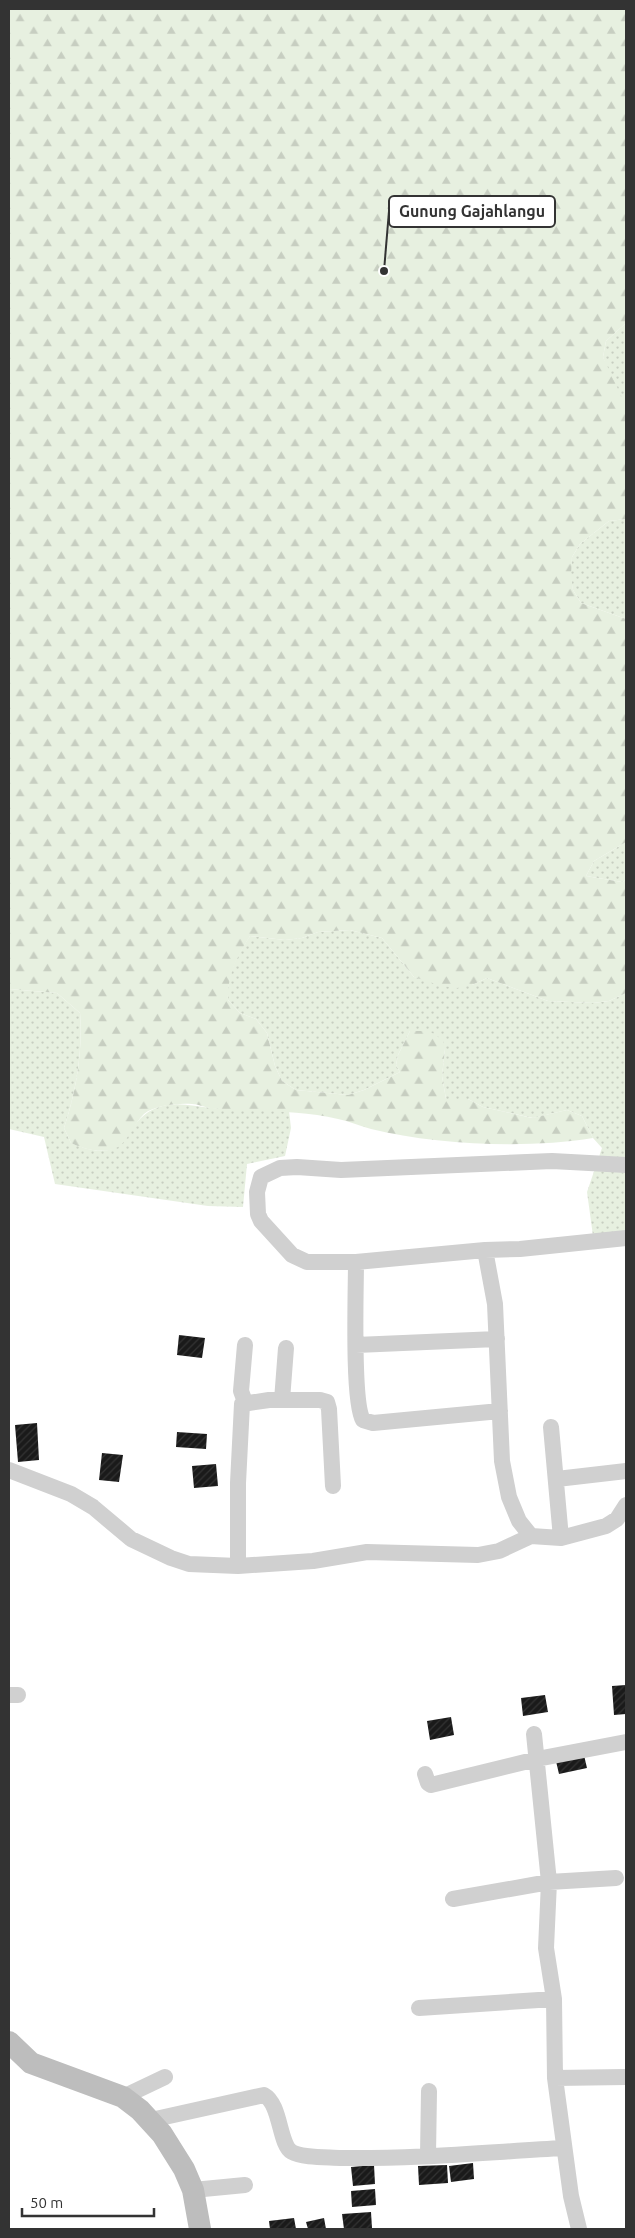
<svg xmlns="http://www.w3.org/2000/svg" width="635" height="2238" font-family="Ubuntu,sans-serif">
<style>
.grass{fill:url(#grass-dots)}
.forest{fill:url(#forest-firs)}
.building{fill:url(#building-hatch)}
.lines{fill:none;stroke-linecap:round;stroke-linejoin:round}
.street{stroke:#d0d0d0;stroke-width:16}
.secondary{stroke:#bdbdbd;stroke-width:22}
.leader{fill:none;stroke:#333;stroke-width:2}
.callout-dot{fill:#333;stroke:#fff;stroke-width:2}
.callout{fill:#fff;stroke:#333;stroke-width:2}
.callout-label{font-size:16px;text-anchor:middle;font-weight:bold;fill:#333}
</style>
<defs>
<pattern id="grass-dots" width="8" height="8" patternUnits="userSpaceOnUse" patternTransform="scale(1.25)"><rect width="8" height="8" fill="#e7f0e0"/><path d="M2 2h.1M6 6h.1" fill="none" stroke="#c7cec1" stroke-width="1.8" stroke-linecap="round"/></pattern>
<pattern id="forest-firs" width="22" height="20" patternUnits="userSpaceOnUse" patternTransform="scale(1.25)"><rect width="22" height="20" fill="#e7f0e0"/><path d="M5 1l3.5 6h-7zM16 11l3.5 6h-7z" fill="#c7cec1"/></pattern>
<pattern id="building-hatch" width="6" height="6" patternUnits="userSpaceOnUse" patternTransform="scale(1.25)"><rect width="6" height="6" fill="#1a1a1a"/><path d="M-1 1l2-2M0 6l6-6M5 7l2-2" fill="none" stroke="#333"/></pattern>
</defs>
<rect width="100%" height="100%" fill="#fff"/>
<!-- grass -->
<path class="grass" d="M626 323V421L603 357 606 341Z
M626 519V619L581 603 573 590 570 574 572 557 580 544 609 521Z
M626 842V880L622 882 586 876 594 861Z
M350 930 382 938 414 977 472 985 487 978 548 1001 593 1003 609 1001 626 993V1231L593 1236 587 1192 602 1148 593 1138 582 1116 567 1110 533 1118 483 1107 468 1099H446L442 1076 445 1049 410 1031 398 1055 396 1065 400 1072 364 1090 348 1095 296 1090 282 1081 275 1066 267 1033 256 1019 240 1013 228 1000C227 973 236 958 250 936L285 940 302 938 318 932Z
M9 989 57 993 80 1013C83 1051 76 1092 64 1128L71 1143C134 1170 119 1120 159 1107 177 1101 195 1107 212 1108 238 1109 264 1110 289 1111L291 1128 285 1156 247 1164 243 1207 208 1206 55 1184 44 1137 9 1129Z"/>
<!-- forest -->
<path class="forest" d="M9 9H626V323L606 341 603 357 625 404 626 519 609 521 580 544 572 557 571 574 573 590 581 603 626 619V842L594 861 586 876 622 882 626 880V993L609 1001 593 1003 548 1001 487 978 472 985 457 988 442 986 414 977 382 938 350 930 318 932 302 938 285 940 250 936C237 957 227 975 228 1000L240 1013 256 1019 267 1033 275 1066 282 1081 296 1090 348 1095 364 1090 400 1072 396 1065 398 1055 410 1031H429L443 1040 445 1049 442 1076 446 1099H468L483 1107 532 1118 567 1110 582 1116 593 1138C527 1149 436 1145 371 1129 360 1126 349 1121 338 1119 296 1109 253 1112 210 1108 204 1107 198 1104 192 1104 178 1103 155 1105 144 1114 135 1122 128 1141 118 1147 104 1155 84 1149 71 1143L64 1128C76 1092 83 1051 80 1013L57 993 9 989Z"/>
<!-- building -->
<path class="building" d="M179 1335 205 1338 202 1358 177 1355Z
M37 1423 39 1460 18 1462 15 1425Z
M177 1432 207 1434 206 1449 176 1447Z
M102 1453 123 1455 119 1482 99 1480Z
M216 1464 218 1486 194 1488 192 1466Z
M626 1685V1714L614 1715 612 1686Z
M545 1695 548 1712 523 1716 521 1698Z
M451 1717 454 1735 430 1740 427 1721Z
M583 1751 587 1768 559 1774 555 1757Z
M473 2163 474 2179 451 2182 449 2166Z
M374 2165 375 2184 353 2186 351 2167Z
M447 2165 448 2183 419 2185 418 2166Z
M375 2189 376 2205 352 2207 351 2191Z
M371 2212 372 2228 344 2229 342 2214Z
M294 2218 296 2229H270L269 2221Z
M324 2218 326 2229H308L306 2222Z"/>
<g class="lines">
<!-- street -->
<path class="street" d="M626 1165 552 1161 341 1170 297 1167 280 1168 261 1177 257 1192 258 1214 261 1221 292 1255 307 1262H356L485 1250 520 1249 626 1238
M356 1262C356 1289 352 1402 363 1420L373 1423 500 1411
M356 1345 497 1339
M282 1400 286 1348
M245 1402 241 1391 245 1345
M551 1427 561 1538
M9 1470 71 1494 93 1507 131 1539 171 1558 189 1564 238 1566 313 1561 367 1552 478 1555 499 1551 531 1536 519 1521 509 1497 502 1461 495 1304 485 1250
M557 1479 626 1471
M531 1536 561 1538 606 1526 617 1519 626 1505
M238 1566V1483L242 1404 269 1400H320L327 1402 329 1409 333 1486
M9 1695H18
M534 1734 549 1882 546 1948 554 1999 555 2078 571 2196 579 2229
M425 1774 428 1783 431 1785 537 1759 626 1742
M453 1899 549 1882 616 1878
M419 2008 554 1999
M555 2078 626 2077
M123 2097 165 2077
M151 2120 264 2095C281 2104 279 2145 292 2152 302 2158 329 2157 341 2158 415 2159 490 2152 564 2148
M428 2155 429 2091
M193 2190 245 2185"/>
<!-- secondary -->
<path class="secondary" d="M9 2042 31 2063 123 2097 140 2110 162 2134 184 2169 193 2190 200 2229"/>
</g>
<!-- callouts -->
<path class="leader" d="M384 271L389 211"/>
<circle class="callout-dot" cx="384" cy="271" r="5"/>
<rect class="callout" x="389" y="196" width="166" height="31" rx="5"/>
<g class="callout-label">
<text x="472" y="217">Gunung Gajahlangu</text>
</g>
<!-- border -->
<rect width="635" height="2238" fill="none" stroke="#333333" stroke-width="20"/>
<!-- scale -->
<path d="M22 2208v8h132v-8" fill="none" stroke="#333333" stroke-width="2.5"/>
<text x="30" y="2208" font-size="15" fill="#333333" stroke="#ffffff" stroke-width="4" paint-order="stroke">50 m</text>
</svg>
